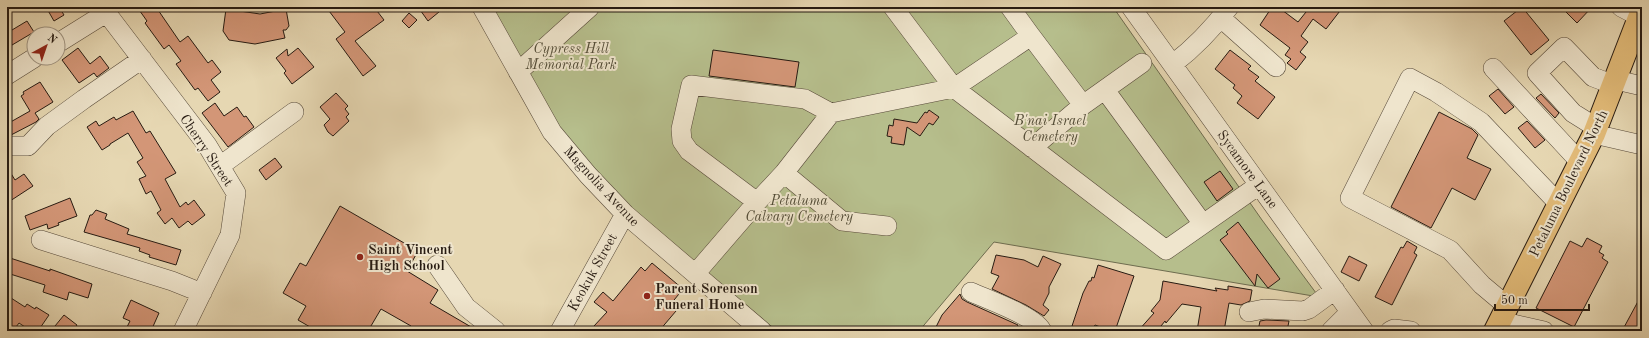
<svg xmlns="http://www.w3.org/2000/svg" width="1649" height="338" font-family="'Old Standard TT',serif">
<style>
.green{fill:#b6be8c;stroke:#6e6c4f}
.building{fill:#d39677;stroke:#271b12}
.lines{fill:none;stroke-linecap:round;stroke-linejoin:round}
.minor-casing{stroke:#574a3a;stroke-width:20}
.major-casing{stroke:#271b12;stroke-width:24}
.minor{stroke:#efe5cd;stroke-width:19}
.major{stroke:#e3bc79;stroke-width:22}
.poi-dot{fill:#8f2418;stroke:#efe5cd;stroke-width:1.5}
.labels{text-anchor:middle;stroke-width:4;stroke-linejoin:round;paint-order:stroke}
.park-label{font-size:14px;font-style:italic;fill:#524c37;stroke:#efe5cd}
.street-label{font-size:14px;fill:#271b12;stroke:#efe5cd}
.poi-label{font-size:14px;font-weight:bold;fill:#271b12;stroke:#efe5cd;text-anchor:start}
</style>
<rect width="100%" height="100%" fill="#e6d7b2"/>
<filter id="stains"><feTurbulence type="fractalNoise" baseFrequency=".005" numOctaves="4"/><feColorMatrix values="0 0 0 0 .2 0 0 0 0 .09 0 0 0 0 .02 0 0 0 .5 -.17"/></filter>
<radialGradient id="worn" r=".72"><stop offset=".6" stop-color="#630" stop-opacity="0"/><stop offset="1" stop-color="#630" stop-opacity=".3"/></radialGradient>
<!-- green -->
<path class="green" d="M488 7H1113L1262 220 1319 297 994 242 919 331H777L627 205 551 121Z"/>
<!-- building -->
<path class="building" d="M46 7H59L64 15 54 21Z
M137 7H156L180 42 188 36 208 63 212 60 221 72 211 80 220 92 208 101 198 88 195 90 176 64 181 61 169 45 164 49 145 23 147 21Z
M326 7H374L384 20 355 41 376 66 363 76 336 39 345 32Z
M418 7H445L428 21Z
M1272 7H1278L1298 22 1310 7H1343L1326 29 1313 19 1301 36 1308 42 1300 52 1306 57 1296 70 1287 63 1291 59 1285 55 1290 48 1260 25Z
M1522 7 1549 40 1531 55 1504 21Z
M1561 7H1592L1577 23Z
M226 9 260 14 286 9 289 26 286 30H283L285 38 255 44 229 40 223 31Z
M409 13 417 20 409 28 402 21Z
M27 21 34 32 7 48V33Z
M78 48 90 64 100 56 109 68 97 77 94 73 79 83 62 60Z
M298 48 314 67 292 84 284 73 286 71 276 58 287 49 288 56Z
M713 50 799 62 795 87 709 76Z
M1230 50 1251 66 1248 69 1259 77 1255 81 1275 97 1258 119 1237 103 1242 96 1233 88 1235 85 1215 69Z
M40 82 53 102 35 113 39 119 36 122 11 135 7 127V124L30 111 21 96 24 94 23 92Z
M1498 89 1514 107 1505 114 1489 96Z
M336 93 348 106 345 109 349 114 346 117 349 121 333 136 328 132 324 125 330 119 320 107Z
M1541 94 1559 113 1555 118 1536 98Z
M215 103 224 116 237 107 244 117 246 116 254 127 228 147 202 113Z
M929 110 939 117 933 125 929 123 920 136 907 127 904 145 891 143 892 137 887 136 889 125 893 126 894 119 917 123 925 112 927 113Z
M133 111 146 133 150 131 176 173 165 179 180 207 186 202 188 205 194 200 205 215 192 225 188 221 179 228 172 218 165 224 157 213 161 210 151 191 146 194 139 179 146 176 137 162 143 158 128 133 110 144V145L102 150 87 127 96 121 99 126 114 117 116 120Z
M1439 112 1472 129 1478 135 1467 158 1491 169 1475 200 1452 188 1431 228 1391 207Z
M1527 121 1545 140 1535 148 1518 128Z
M275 158 282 167 266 180 259 170Z
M7 167 15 180 24 174 33 186 7 203Z
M1220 171 1233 189 1217 201 1204 182Z
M70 198 77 216 58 223 59 225 48 229 47 224 30 230 25 216Z
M340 206 418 251 407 271 438 290 430 303 478 331H408L411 326 381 309 368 331H317L298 320 306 306 283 293 300 263 306 266Z
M96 210 107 214 105 219 129 229 127 234 181 250 176 265 149 257 150 255 139 251 140 248 84 232 90 215H92Z
M1238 222 1280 279 1268 288 1257 274 1255 286 1220 240 1228 234 1226 232Z
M1587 238 1602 246 1599 252 1604 255 1602 258 1608 262 1574 327 1536 308 1570 241 1582 247Z
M1407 241 1417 247 1414 253 1417 255 1392 305 1375 297 1401 247 1403 248Z
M996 255 1024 260 1038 267 1043 256 1061 264 1049 287V293L1043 305 1049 310 1044 316 1026 305 992 289 999 276 991 273Z
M1349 256 1367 265 1359 281 1341 272Z
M7 257 50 271V269L92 284 88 298 69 292 67 300 43 292 45 285 7 273Z
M652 263 683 289 670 305 676 311 659 331H600L594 326 607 312 594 302 603 292 613 301 641 267 645 271Z
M1098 265 1134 276 1115 331H1111L1095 325 1091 331H1086L1072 326 1083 293 1089 281H1091L1092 277 1094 278Z
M1163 281 1217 291 1215 288 1228 290V286L1252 290 1250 301 1241 305 1229 303 1224 331H1197L1201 307 1182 304 1166 323 1165 321 1157 331H1138L1154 313 1151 311 1160 300Z
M960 294 962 299 967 302 1018 325 1014 331H934L942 315Z
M1642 294V331H1622Z
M11 298 25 307 27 304 35 309 36 307 49 315 38 331 30 327 28 329 19 323 13 331H7V304Z
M131 300 159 313 151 331H125L130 321 123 318Z
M64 315 77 325 73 331H61L55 326Z
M1266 320 1289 321 1287 331H1258L1260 321Z"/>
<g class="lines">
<defs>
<path id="minor" d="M102 7 207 145 236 193 230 235 183 331
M482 7 552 132 588 175 625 214 762 331
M893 7 954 88 1031 36 1010 7
M1131 7 1364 331
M1621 7 1640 17
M1221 18 1276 67
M1031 36 1083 105 1142 63
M58 43 106 13
M1173 64C1194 48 1213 28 1229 7
M1493 68 1580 162
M518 72 590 7
M7 75 34 58
M1616 80 1642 86
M1105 90 1203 224
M831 113 805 99 691 85 681 129 682 141 689 151 757 202 784 173 831 113 954 88 1166 250 1259 185
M1597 128 1573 113 1537 73 1564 47 1593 77 1614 85
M1594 134 1642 145
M7 146H28L47 126 84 99 142 59
M1032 148 1083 105
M220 166 294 112
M784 173 842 221 887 226
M41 240 172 281 202 293
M437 265 466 307 496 331
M695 274 757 202
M971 292C986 299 1037 317 1042 331
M1507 306 1482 285 1450 250 1350 198 1410 78 1436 92 1481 122 1559 204
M1249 312 1264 309 1303 311 1309 309 1335 290
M1500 321 1544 331
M560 331 625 214
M1331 331 1350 312
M1390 331 1394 329 1411 331"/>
<path id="major" d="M1495 331 1594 134 1642 10"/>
</defs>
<!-- minor casing -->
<use href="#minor" class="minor-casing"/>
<!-- major casing -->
<use href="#major" class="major-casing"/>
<!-- minor -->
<use href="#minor" class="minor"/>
<!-- major -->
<use href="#major" class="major"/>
</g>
<!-- markers -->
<g class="poi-dot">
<circle cx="360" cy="257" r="4"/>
<circle cx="647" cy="296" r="4"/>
</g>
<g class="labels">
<!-- park labels -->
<g class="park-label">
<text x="571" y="53">Cypress Hill<tspan x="571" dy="16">Memorial Park</tspan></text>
<text x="1050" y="125">B'nai Israel<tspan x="1050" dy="16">Cemetery</tspan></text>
<text x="799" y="205">Petaluma<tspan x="799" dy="16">Calvary Cemetery</tspan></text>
</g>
<!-- street labels -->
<g class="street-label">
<text transform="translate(207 150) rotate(56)" y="5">Cherry Street</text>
<text transform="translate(1248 169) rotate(54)" y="5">Sycamore Lane</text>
<text transform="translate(1568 183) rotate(-64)" y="5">Petaluma Boulevard North</text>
<text transform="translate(602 186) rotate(47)" y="5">Magnolia Avenue</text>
<text transform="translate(592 272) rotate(-61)" y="5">Keokuk Street</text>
</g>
<!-- poi labels -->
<g class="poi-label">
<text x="368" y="254">Saint Vincent<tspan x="368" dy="16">High School</tspan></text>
<text x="655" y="293">Parent Sorenson<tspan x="655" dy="16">Funeral Home</tspan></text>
</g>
</g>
<!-- margin -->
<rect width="1649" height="338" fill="none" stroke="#e6d7b2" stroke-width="24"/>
<rect x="8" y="8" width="1633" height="322" fill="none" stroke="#271b12" stroke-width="2"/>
<rect x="12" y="12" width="1625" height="314" fill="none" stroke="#271b12"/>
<!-- north arrow -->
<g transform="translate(46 46) rotate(40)"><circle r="19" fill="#efe5cd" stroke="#9f9482"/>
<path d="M0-3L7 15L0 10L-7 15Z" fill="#8f2418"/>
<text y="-6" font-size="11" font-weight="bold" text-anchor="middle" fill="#271b12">N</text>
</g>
<!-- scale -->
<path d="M1495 304v6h94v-6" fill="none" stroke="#271b12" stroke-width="2"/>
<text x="1501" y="304" font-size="12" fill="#271b12" stroke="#efe5cd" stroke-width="3" paint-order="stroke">50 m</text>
<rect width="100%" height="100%" filter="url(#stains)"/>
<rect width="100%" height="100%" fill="url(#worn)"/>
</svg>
